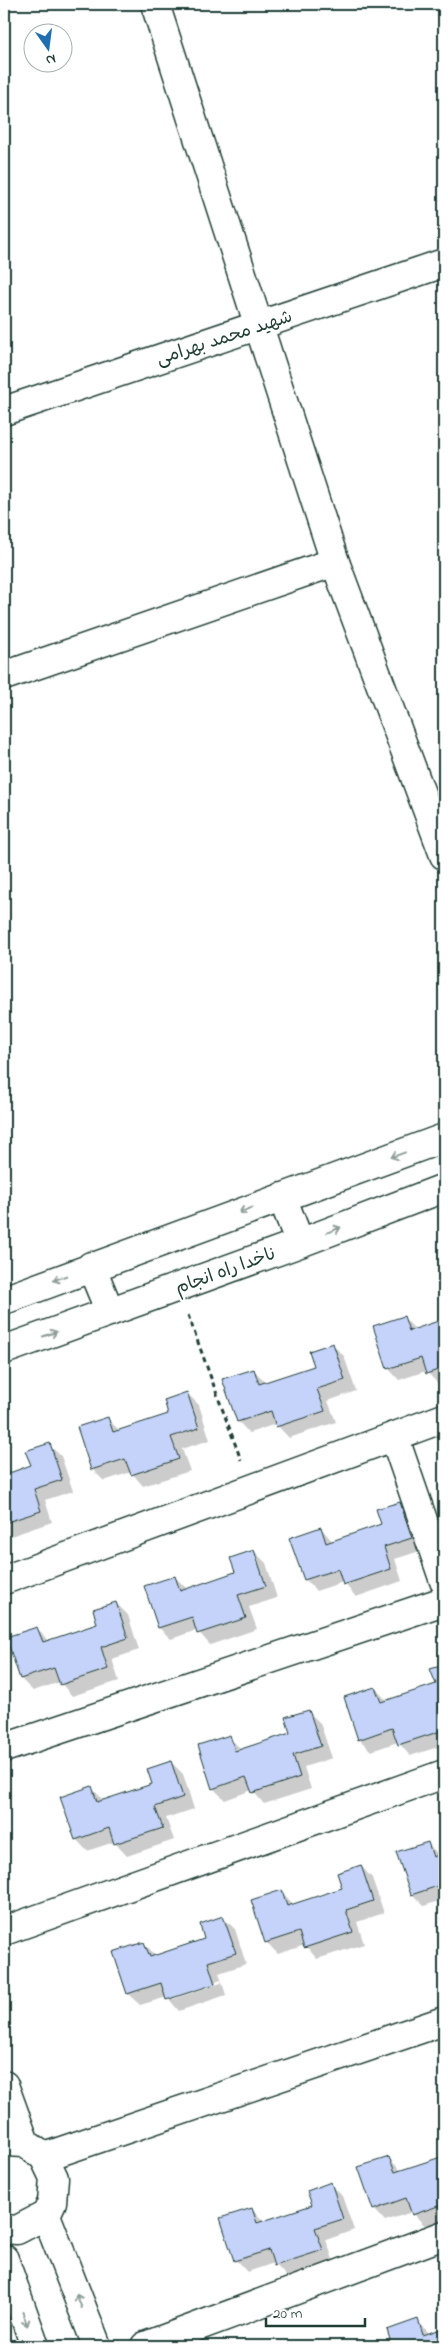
<svg xmlns="http://www.w3.org/2000/svg" width="448" height="2350" font-family="'Indie Flower','Playpen Sans Arabic',sans-serif">
<style>
.shadow{fill:#0003;fill-rule:evenodd}
.building{fill:#c5d2f9;stroke:#1f3d34}
.lines{fill:none;stroke-linecap:round;stroke-linejoin:round}
.street-casing{stroke:#1f3d34;stroke-width:31}
.secondary-casing{stroke:#1f3d34;stroke-width:31}
.path{stroke:#1f3d34;stroke-width:3;stroke-dasharray:5 4;stroke-linecap:butt}
.street{stroke:#fff;stroke-width:28}
.secondary{stroke:#fff;stroke-width:28}
.oneway{stroke:#8f9e9a}
.labels{text-anchor:middle;stroke-width:4.5;stroke-linejoin:round;paint-order:stroke}
.street-label{font-size:18px;fill:#1f3d34;stroke:#fff}
</style>
<rect width="100%" height="100%" fill="#fff"/>
<filter id="ink" filterUnits="userSpaceOnUse"><feTurbulence type="fractalNoise" baseFrequency=".02" numOctaves="2"/><feDisplacementMap in="SourceGraphic" scale="10" xChannelSelector="R" yChannelSelector="G"/><feConvolveMatrix kernelMatrix="1 2 1 2 8 2 1 2 1" color-interpolation-filters="sRGB"/></filter>
<g filter="url(#ink)">
<!-- shadow -->
<path class="shadow" d="M403 1317 416 1330 444 1321V1383L439 1385 426 1371 399 1380 388 1368Z
M333 1345 344 1356 356 1391 328 1401 336 1422 289 1438 276 1424 249 1433 238 1421 254 1370 266 1383 316 1367Z
M187 1393 199 1405 210 1440 182 1449 190 1471 143 1486 131 1472 104 1481 92 1469 108 1419 120 1431 170 1415Z
M49 1445 61 1456 73 1491 45 1500 52 1522 5 1538 4 1476 32 1466Z
M399 1503 411 1515 423 1550 395 1559 402 1581 356 1597 343 1582 316 1591 305 1579 321 1528 333 1542 382 1525Z
M254 1551 266 1563 277 1598 249 1607 257 1629 210 1645 197 1630 171 1639 159 1628 175 1577 187 1589 237 1573Z
M116 1603 128 1615 139 1650 112 1659 119 1681 72 1696 60 1682 33 1691 21 1679 8 1638 37 1628 49 1642 99 1624Z
M444 1666V1745L410 1756 398 1742 371 1751 359 1739 375 1688 387 1701 437 1685 432 1670Z
M308 1711 320 1723 332 1758 304 1767 311 1789 264 1804 252 1790 225 1800 213 1788 229 1737 242 1750 291 1733Z
M171 1762 183 1774 194 1809 166 1818 174 1840 127 1856 114 1842 87 1851 76 1839 92 1788 104 1801 154 1785Z
M427 1843 440 1856 444 1855V1899L424 1906 412 1894Z
M361 1866 372 1878 384 1913 357 1922 364 1944 317 1959 305 1945 278 1954 266 1942 282 1892 294 1905 344 1889Z
M223 1918 235 1929 246 1964 219 1973 226 1995 179 2011 167 1997 140 2005 128 1994 144 1943 156 1956 206 1940ZM221 1980V1983L173 1999V1996Z
M444 2157V2220L425 2226 412 2212 385 2221 374 2209 389 2158 401 2171Z
M331 2184 342 2196 354 2230 326 2240 334 2262 287 2277 274 2263 247 2272 236 2260 252 2209 264 2222 314 2206Z
M418 2321 430 2334 444 2329V2346H394L388 2331Z"/>
<!-- building -->
<path class="building" d="M404 1316 409 1331 444 1319V1368L426 1374 421 1358 387 1369 373 1326Z
M333 1343 345 1380 317 1389 325 1411 276 1427 271 1411 237 1422 222 1379 254 1369 259 1384 314 1366 309 1351Z
M187 1392 199 1428 171 1437 179 1459 131 1475 125 1459 91 1470 77 1427 108 1417 113 1432 168 1414 164 1400Z
M50 1443 62 1480 34 1489 41 1511 4 1523V1475L31 1465 25 1451Z
M444 1483V1500L439 1484Z
M400 1502 412 1538 384 1547 391 1569 343 1585 338 1569 304 1580 289 1538 321 1527 326 1543 381 1524 376 1509Z
M254 1550 266 1586 238 1595 246 1618 197 1634 192 1617 158 1628 144 1586 175 1576 180 1591 235 1572 230 1558Z
M116 1602 128 1638 101 1647 108 1669 60 1685 54 1668 20 1679 6 1637 37 1627 43 1642 97 1624 93 1609Z
M444 1665V1705L439 1707 444 1730 398 1745 392 1728 358 1740 344 1697 375 1687 381 1702 436 1684 430 1669Z
M309 1710 321 1746 293 1755 300 1777 252 1793 246 1777 212 1789 198 1745 230 1735 235 1751 290 1733 285 1717Z
M171 1761 183 1797 155 1807 163 1828 114 1844 109 1828 75 1840 60 1797 92 1786 97 1802 152 1784 147 1769Z
M428 1842 433 1857 444 1853V1884L411 1895 396 1852Z
M361 1865 373 1901 346 1910 353 1932 304 1948 299 1932 265 1943 251 1900 282 1890 287 1906 342 1888 337 1873Z
M223 1916 236 1953 208 1962 215 1984 166 2000 161 1983 127 1994 113 1952 144 1942 150 1957 204 1939 200 1924Z
M444 2156V2204L412 2215 406 2198 373 2210 358 2167 389 2157 395 2172Z
M331 2182 343 2219 315 2228 323 2250 274 2266 269 2250 234 2261 220 2218 252 2208 257 2223 312 2205 307 2191Z
M418 2319 423 2335 444 2328V2346H392L387 2330Z"/>
<g class="lines">
<defs>
<path id="street" d="M4 411 444 263
M4 676 335 562
M394 1436 444 1581
M4 1580 444 1418
M4 1748 444 1601
M4 1931 444 1774
M145 2346 444 2235"/>
<path id="secondary" d="M155 4 335 562 444 855
M282 1197 300 1243
M91 1266 110 1312
M4 1300 444 1138
M4 1350 300 1243 444 1188
M4 2085 25 2143
M4 2142 25 2143 44 2157 54 2178 52 2202 46 2215 17 2230 4 2229
M44 2157 444 2021
M46 2215 97 2346
M4 2259 35 2346"/>
</defs>
<!-- street casing -->
<use href="#street" class="street-casing"/>
<!-- secondary casing -->
<use href="#secondary" class="secondary-casing"/>
<!-- path -->
<path class="path" d="M188 1315 241 1460"/>
<!-- street -->
<use href="#street" class="street"/>
<!-- secondary -->
<use href="#secondary" class="secondary"/>
</g>
<!-- one-way arrows -->
<defs><path id="oneway-shaft" d="M-6 0H5M1.5-3L5.5 0L1.5 3" fill="none" stroke-width="1.6" stroke-linecap="round" stroke-linejoin="round" transform="scale(1.25)"/></defs>
<g class="oneway">
<use href="#oneway-shaft" transform="translate(398 1155) rotate(160)"/>
<use href="#oneway-shaft" transform="translate(246 1210) rotate(160)"/>
<use href="#oneway-shaft" transform="translate(334 1230) rotate(-21)"/>
<use href="#oneway-shaft" transform="translate(60 1278) rotate(159)"/>
<use href="#oneway-shaft" transform="translate(50 1334) rotate(-19)"/>
<use href="#oneway-shaft" transform="translate(79 2301) rotate(-111)"/>
<use href="#oneway-shaft" transform="translate(25 2319) rotate(70)"/>
</g>
</g>
<g class="labels">
<!-- street labels -->
<g class="street-label">
<text transform="translate(224 337) rotate(-18)" y="6">شهید محمد بهرامی</text>
<text transform="translate(225 1270) rotate(-20)" y="6">ناخدا راه انجام</text>
</g>
</g>
<!-- margin -->
<rect width="448" height="2350" fill="none" stroke="#fff" stroke-width="20"/>
<rect x="10" y="10" width="428" height="2330" fill="none" stroke="#1f3d34" stroke-width="2" filter="url(#ink)"/>
<!-- north arrow -->
<g transform="translate(48 48) rotate(166)"><circle r="24" fill="#ffffff" stroke="#a5b1ae"/>
<path d="M0-4L9 19L0 12L-9 19Z" fill="#1f6fb2"/>
<text y="-8" font-size="14" font-weight="bold" text-anchor="middle" fill="#1f3d34">N</text>
</g>
<!-- scale -->
<path d="M266 2318v8h99v-8" fill="none" stroke="#1f3d34" stroke-width="2.5"/>
<text x="273" y="2318" font-size="15" fill="#1f3d34" stroke="#ffffff" stroke-width="4" paint-order="stroke">20 m</text>
</svg>
